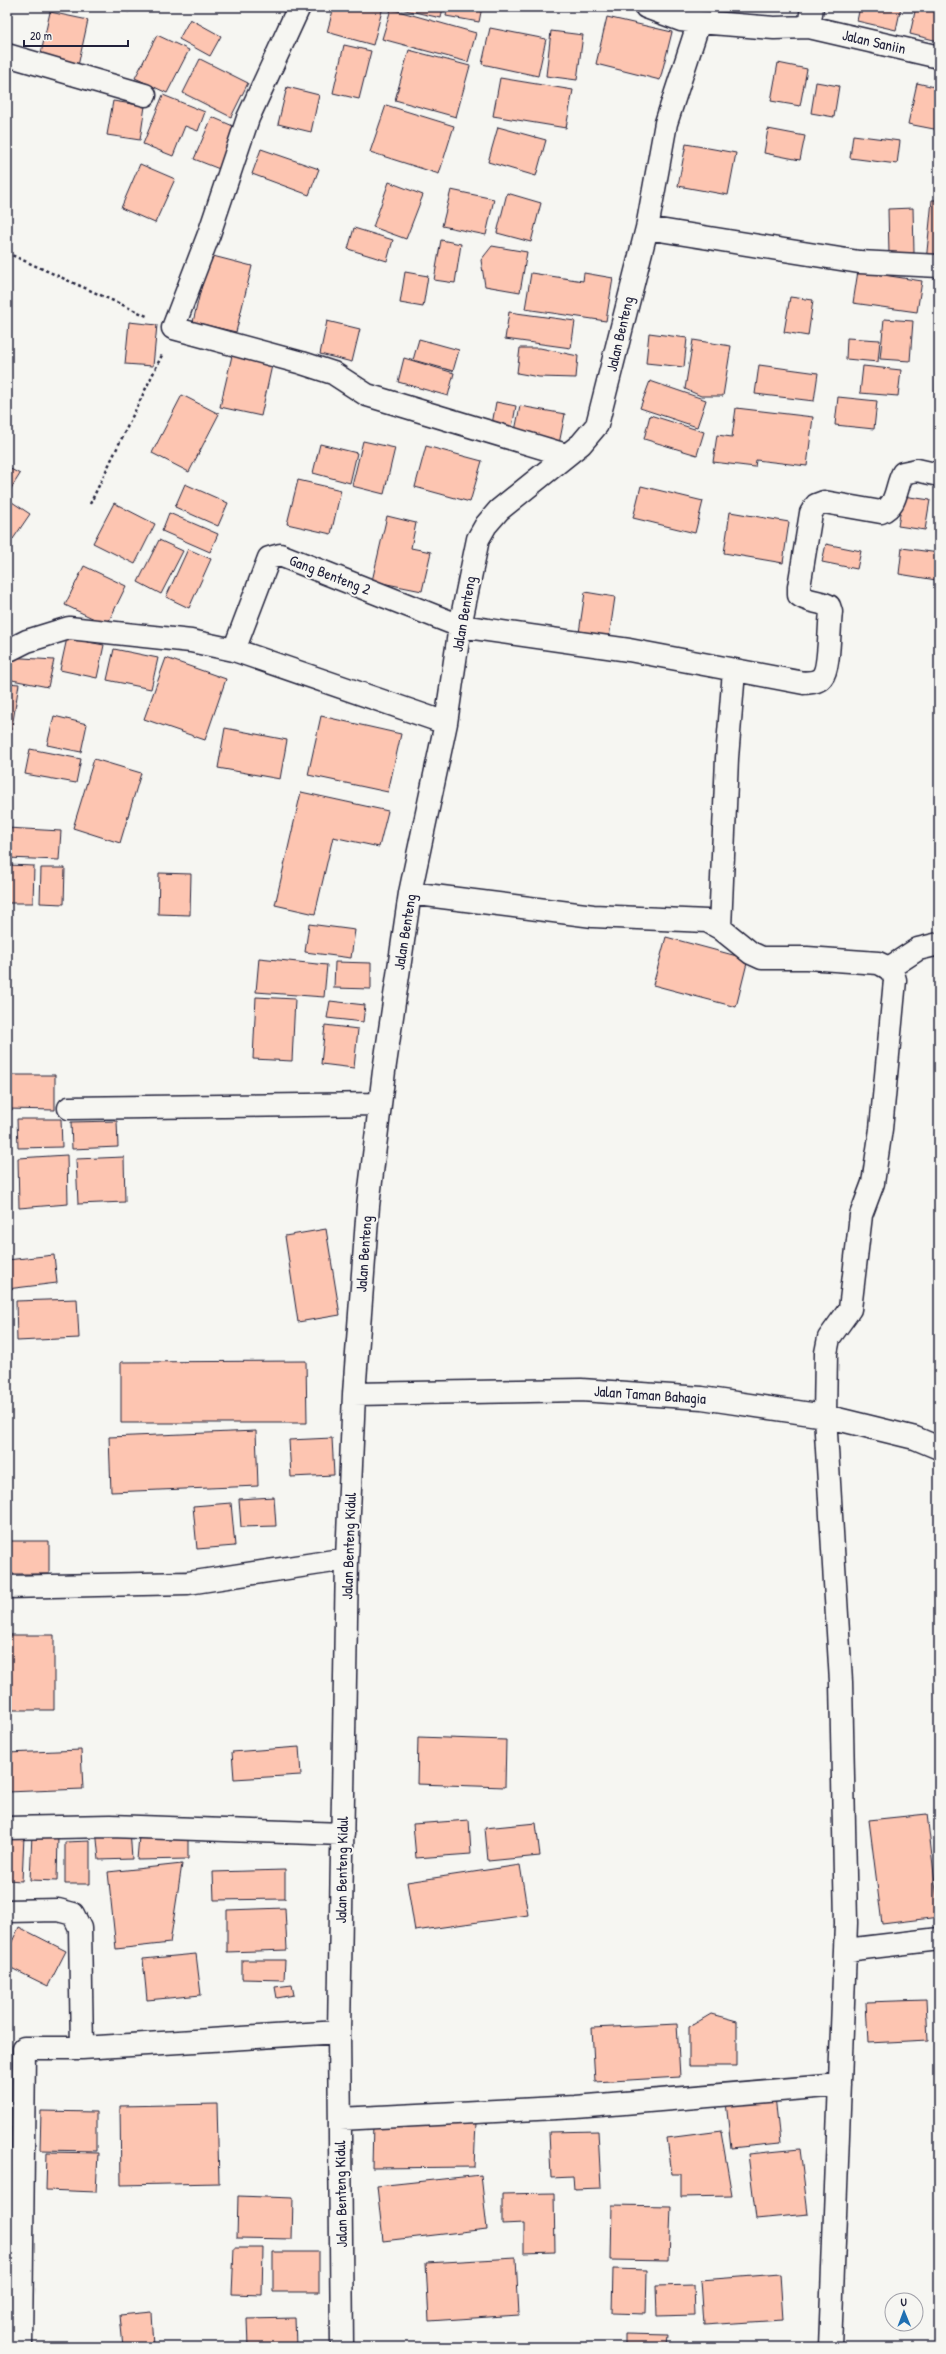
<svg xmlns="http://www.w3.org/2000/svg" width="946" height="2354" font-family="'Patrick Hand',sans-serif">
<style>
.building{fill:#fdc5b1;stroke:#22223b}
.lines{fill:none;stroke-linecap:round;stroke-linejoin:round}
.minor-casing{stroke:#22223b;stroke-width:25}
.path{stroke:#22223b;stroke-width:2.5;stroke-dasharray:3 3;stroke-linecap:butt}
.minor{stroke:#f6f6f2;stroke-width:22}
.labels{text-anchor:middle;stroke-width:4;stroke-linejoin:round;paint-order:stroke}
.street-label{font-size:15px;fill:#22223b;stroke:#f6f6f2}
</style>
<rect width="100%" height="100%" fill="#f6f6f2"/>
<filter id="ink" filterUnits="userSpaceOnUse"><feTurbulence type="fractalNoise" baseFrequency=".025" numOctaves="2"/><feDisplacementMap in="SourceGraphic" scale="8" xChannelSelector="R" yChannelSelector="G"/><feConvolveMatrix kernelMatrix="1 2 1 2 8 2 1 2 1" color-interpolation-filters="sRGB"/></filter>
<g filter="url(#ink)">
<!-- building -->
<path class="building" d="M107 7H131L129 12Z
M334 7H383L373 45 327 32Z
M392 7H443L441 18Z
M448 7H482L479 22 446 16Z
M661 7H703L702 15Z
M860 7H901L896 30 857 21Z
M916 7H939L938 41 910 34Z
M391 9 476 33 468 62 382 39Z
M50 12 88 20 78 66 40 58Z
M607 17 672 32 660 80 596 64Z
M190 19 221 36 210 56 179 39Z
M490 28 546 39 538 76 482 64Z
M551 31 583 35 577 80 546 76Z
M157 35 189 50 167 93 135 78Z
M344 45 371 51 359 99 333 93Z
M409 50 470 66 456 117 395 100Z
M200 59 248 83 231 117 183 93Z
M778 63 807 69 800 106 771 101Z
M500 78 573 90 566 128 493 116Z
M816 82 839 86 834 117 811 113Z
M917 83 939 88V130L908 124Z
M287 87 319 95 311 132 278 124Z
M163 95 205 112 198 131 185 126 173 156 143 144Z
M113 101 145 106 140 140 107 135Z
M386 105 454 126 439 174 370 152Z
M212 117 240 129 222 170 194 159Z
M498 127 546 140 536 176 488 162Z
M768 129 805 136 800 160 764 153Z
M853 135 900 141 897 164 850 158Z
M686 144 736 153 728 195 678 186Z
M261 149 319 169 309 195 252 174Z
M140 164 175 179 155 223 121 208Z
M389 182 423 195 406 239 373 227Z
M451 190 494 199 486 235 442 226Z
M507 193 541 203 531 242 497 233Z
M932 200H939V263L926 262Z
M913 208 914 253 889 254 888 209Z
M354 228 393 240 387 261 348 249Z
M441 240 461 244 455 283 434 280Z
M492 246 527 252 520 292 485 286 481 260Z
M209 255 252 266 236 332 193 322Z
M858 271 922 281 917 312 853 303Z
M405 272 428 276 423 307 400 303Z
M531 273 583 281 584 273 613 278 606 321 525 309Z
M790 297 813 300 808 336 784 332Z
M509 312 575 321 571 348 505 339Z
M884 319 913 321 910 361 880 359Z
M327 321 360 329 352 362 320 354Z
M129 322 157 325 153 366 125 364Z
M649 333 687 338 684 367 646 363Z
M847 338 880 340 878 362 846 359Z
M419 339 459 350 453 371 413 360Z
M693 340 731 346 723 396H701L685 389Z
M234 347 274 356 261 416 220 407Z
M520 348H540L578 356 576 378 539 377 517 373Z
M404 358 454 373 448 396 398 382Z
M759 365 818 373 814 401 755 394Z
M863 366 901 370 898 396 860 393Z
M936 370H939V406H935Z
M650 381 706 400 697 427 640 408Z
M182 395 219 414 189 472 152 453Z
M838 397 877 401 874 429 835 425Z
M496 402 516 406 511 433 491 430Z
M520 406 565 414 559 444 514 436Z
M736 408 813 417 807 466 756 460 755 467 713 462 717 435 732 437Z
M650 415 704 432 697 455 644 439Z
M363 441 395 448 384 494 352 486Z
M320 444 357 453 350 483 313 473Z
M426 446 482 461 470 502 415 487Z
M7 467 20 474 7 495Z
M298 480 341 490 331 534 287 524Z
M185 484 228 503 218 526 175 507Z
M641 486 703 501 695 533 633 518Z
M903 496 930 500 925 530 898 526Z
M939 501V527L935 526Z
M12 502 30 514 13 539 7 535V509Z
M114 503 155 524 135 564 93 543Z
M730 512 789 522 783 563 724 553Z
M169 513 218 534 210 552 162 531Z
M387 516 416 523 411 548 431 552 422 591 372 581Z
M159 540 183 551 161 594 138 582Z
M826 544 861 551 857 569 822 562Z
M902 548 939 553 936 580 899 574Z
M188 549 211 559 189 608 166 597Z
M84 566 126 586 107 625 65 605Z
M585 592 615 597 609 638 579 633Z
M67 638 104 645 97 678 60 670Z
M114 649 158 658 151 689 107 680Z
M7 657 54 660 48 687 7 679Z
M166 658 226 679 205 740 144 719Z
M7 683 19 684 10 740H7Z
M54 716 87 724 81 752 47 745Z
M321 716 401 734 388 792 308 775Z
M225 728 287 740 280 779 218 768Z
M30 749 81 759 76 783 25 774Z
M94 759 141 773 120 843 73 828Z
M301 792 388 811 379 847 333 837 315 914 275 905Z
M7 828 61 831 59 860 7 858Z
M7 865 34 866 33 903H7Z
M41 868H65L64 904 40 903Z
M159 873 191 874 190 915 158 914Z
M309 924 355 930 351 958 305 952Z
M666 937 748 959 736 1007 653 985Z
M259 958 327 965 324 997 256 992Z
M335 962 371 963V989L334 988Z
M256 997 295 999 292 1061 253 1059Z
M330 1001 365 1005 363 1022 327 1018Z
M325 1025 358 1029 354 1068 321 1064Z
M7 1075H55V1110L7 1109Z
M17 1119H61L62 1147 18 1148Z
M117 1121 118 1147 72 1149 71 1122Z
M67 1155 68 1204 19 1208 18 1158Z
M124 1157 125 1202 78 1204 76 1159Z
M326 1229 340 1315 298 1322 285 1236Z
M54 1255 57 1283 7 1289V1260Z
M77 1299 79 1338 17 1341 16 1301Z
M306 1361 307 1423H121V1362Z
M256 1431 258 1486 111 1492 109 1437Z
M332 1438 334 1475 291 1477 289 1440Z
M274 1497 276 1526 241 1527 239 1499Z
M231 1503 235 1546 197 1549 193 1506Z
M7 1541H49V1574H7Z
M7 1635H54V1710H7Z
M418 1737 506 1740 505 1787 417 1784Z
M299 1747 301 1775 234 1779 232 1752Z
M81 1750 83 1789 7 1792V1753Z
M927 1814 939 1917 882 1924 869 1820Z
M469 1820 471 1854 416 1858 413 1824Z
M536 1823 540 1856 488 1861 485 1828Z
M96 1829H130L132 1859 99 1860Z
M32 1834 58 1835 57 1881 30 1880Z
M7 1835 24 1836 22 1881 7 1880Z
M139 1836 188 1839V1859L137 1860Z
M90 1841V1884H65V1842Z
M182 1864 170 1943 116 1949 108 1872Z
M520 1865 528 1915 415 1931 407 1882Z
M285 1870V1899L214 1900 213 1872Z
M285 1908 287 1950 227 1952V1910Z
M19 1927 66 1951 48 1986 7 1966V1952Z
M196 1954 201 1995 147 2000 143 1959Z
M242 1960H285L284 1980 242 1979Z
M292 1985 294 1995 277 1998 275 1987Z
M926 2000 928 2040 868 2043 866 2002Z
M711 2014 737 2021V2066H689V2027Z
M677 2024 680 2077 595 2082 592 2028Z
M775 2096 780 2143 731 2148 726 2102Z
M217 2104 219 2183 121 2185 120 2106Z
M41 2111 96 2112V2151L40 2150Z
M373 2121 476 2122 474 2167 372 2168Z
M7 2127H10L9 2177H7Z
M598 2131 601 2188 574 2189 573 2177 551 2178 549 2132Z
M721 2131 732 2196 681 2197V2174H672L667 2138Z
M800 2149 808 2214 756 2219 748 2154Z
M47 2152 98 2153 96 2192 46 2190Z
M481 2175 487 2229 383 2241 377 2186Z
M554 2193 555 2252 524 2253V2223L502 2224V2194Z
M238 2196 293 2198 292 2239 237 2238Z
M612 2205 671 2206 669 2261 611 2260Z
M7 2224H12L10 2279H7Z
M234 2248H263L262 2295 232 2294Z
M273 2252H319V2292H273Z
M516 2258 519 2315 429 2321 426 2263Z
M613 2269 647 2270 646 2314 612 2313Z
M780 2274 783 2320 704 2325 701 2280Z
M694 2285 695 2315 657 2316 656 2286Z
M151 2312 153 2347H123L120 2315Z
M295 2318 296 2347H248L247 2319Z
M625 2334 668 2335 667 2347H625Z"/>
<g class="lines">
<defs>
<path id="minor" d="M299 7 248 118 209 234 173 328 302 363 333 373 367 395 566 455
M646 7 681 20 699 22
M809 27 812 7
M7 55 145 95
M647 228 859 262 939 266
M234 650 269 558 280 555 460 626 629 650 804 683C811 682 817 683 822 677 830 668 829 625 831 612L829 606C820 601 807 602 799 595V587L811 513 816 505 824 502 881 512C898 505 895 488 903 473L917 470 939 475
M7 651 27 641 69 628 191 641 234 650 446 723
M410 893 593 916 707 921 720 928 751 953 762 958H807L878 963C887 967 893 970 895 980L881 1129 873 1183 861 1215 850 1309 829 1338 826 1353 825 1416 841 1682 846 1923 830 2347
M720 928 727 758 734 671
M889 968 918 949 939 944
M69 1108 380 1104
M354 1394 581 1390 702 1398 825 1416 915 1438 939 1448
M7 1587 188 1583 347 1559
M7 1828 111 1826 343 1834
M7 1911 58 1910 73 1914 80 1928 82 2048
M846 1950 939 1939
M340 2119 576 2107 840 2085
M21 2347 24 2048H82L339 2032
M342 2347 339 2032 347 1559 354 1394 368 1206 384 1071 410 893 446 723 460 626 478 539 486 525 499 510 581 444 597 425 647 228 666 123 699 22 774 28 809 27 939 57"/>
</defs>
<!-- minor casing -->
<use href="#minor" class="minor-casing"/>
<!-- path -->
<path class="path" d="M7 253 147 316
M90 504 162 355"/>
<!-- minor -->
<use href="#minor" class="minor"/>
</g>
</g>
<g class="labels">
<!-- street labels -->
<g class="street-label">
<text transform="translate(874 42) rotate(13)" y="5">Jalan Saniin</text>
<text transform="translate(620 334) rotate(-77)" y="5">Jalan Benteng</text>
<text transform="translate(330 575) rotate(21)" y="5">Gang Benteng 2</text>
<text transform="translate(464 614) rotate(-80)" y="5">Jalan Benteng</text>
<text transform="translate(405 932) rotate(-81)" y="5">Jalan Benteng</text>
<text transform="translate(364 1254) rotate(-86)" y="5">Jalan Benteng</text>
<text transform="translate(650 1395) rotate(4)" y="5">Jalan Taman Bahagia</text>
<text transform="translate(349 1546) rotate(-88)" y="5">Jalan Benteng Kidul</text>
<text transform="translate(342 1870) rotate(-89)" y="5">Jalan Benteng Kidul</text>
<text transform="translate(341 2194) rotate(-91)" y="5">Jalan Benteng Kidul</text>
</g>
</g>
<!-- margin -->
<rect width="946" height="2354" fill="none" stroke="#f6f6f2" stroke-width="24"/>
<rect x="12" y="12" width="922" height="2330" fill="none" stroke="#22223b" stroke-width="1.5" filter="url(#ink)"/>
<!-- north arrow -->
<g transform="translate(904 2312) rotate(359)"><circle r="19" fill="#f6f6f2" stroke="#a1a1a9"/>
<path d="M0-3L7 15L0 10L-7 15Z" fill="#1f6fb2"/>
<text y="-6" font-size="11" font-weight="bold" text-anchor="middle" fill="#22223b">U</text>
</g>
<!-- scale -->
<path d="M24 40v6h104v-6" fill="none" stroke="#22223b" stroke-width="2"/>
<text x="30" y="40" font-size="12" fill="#22223b" stroke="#f6f6f2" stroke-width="3" paint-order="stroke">20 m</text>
</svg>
